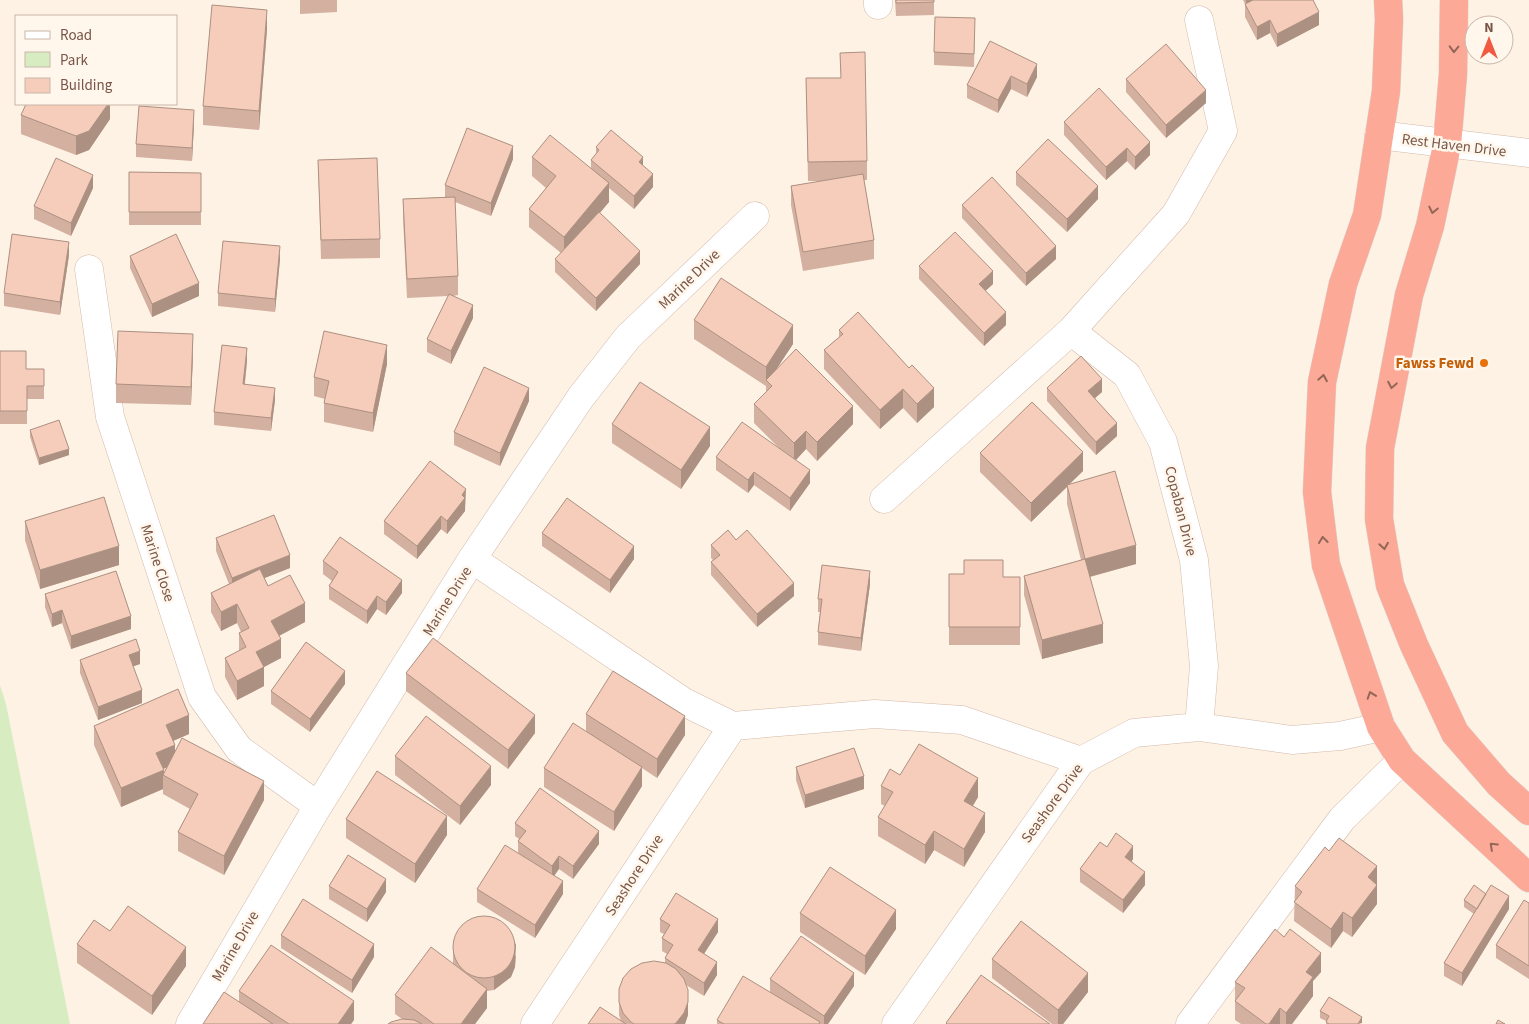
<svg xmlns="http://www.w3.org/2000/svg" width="1529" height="1024" font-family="'Source Sans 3',sans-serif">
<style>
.green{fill:#d7edc1}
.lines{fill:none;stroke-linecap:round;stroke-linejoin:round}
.minor-casing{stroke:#d3baac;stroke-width:29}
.highway-casing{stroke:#dcd3cf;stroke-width:29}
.minor{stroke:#fff;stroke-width:28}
.highway{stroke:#fda997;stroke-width:28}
.wall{fill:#d3b0a0;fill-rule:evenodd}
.shaded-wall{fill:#ac9082}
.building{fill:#f5cdba;stroke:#ac9082}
.oneway{stroke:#936657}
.food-dot{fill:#e8710a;stroke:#fff6ec;stroke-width:2}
.labels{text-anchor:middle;stroke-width:5;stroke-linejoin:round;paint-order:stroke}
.street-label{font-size:15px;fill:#795547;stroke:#fff6ec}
.food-label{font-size:15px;font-weight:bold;fill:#c56008;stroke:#fff6ec;text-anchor:end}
</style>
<rect width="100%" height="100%" fill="#fef2e4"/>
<!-- green -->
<path class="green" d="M0 685 6 704 70 1024H0Z"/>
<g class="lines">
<defs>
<path id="minor" d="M878 5V0
M1379 135 1529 153
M89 269 110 417 202 697 239 749 318 806
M1071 331 1127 375 1163 442 1194 560 1204 666 1199 727
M884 499 1071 331 1176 214 1223 131 1199 20
M472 559 684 702 733 726 875 714 962 720 1081 761
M190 1024 318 806 472 559 581 397 628 337 755 216
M535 1024 733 726
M896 1024 1081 761 1134 733 1199 727 1292 740 1340 736 1381 727
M1190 1024 1342 819 1402 760"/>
<path id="highway" d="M1388 0 1389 19 1386 91 1367 215 1343 284 1322 382 1317 492 1326 565 1381 727 1402 760 1529 878
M1454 0 1453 74 1447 145 1430 226 1409 295 1380 448 1379 519 1390 585 1414 645 1455 733 1499 784 1529 811"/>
</defs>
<!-- minor casing -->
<use href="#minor" class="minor-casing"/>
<!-- highway casing -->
<use href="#highway" class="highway-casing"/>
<!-- minor -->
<use href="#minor" class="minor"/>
<!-- highway -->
<use href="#highway" class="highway"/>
</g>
<!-- wall -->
<path class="wall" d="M300 0H337V12L300 14Z
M895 0H934V15L896 16Z
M1243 0H1313L1319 25 1277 47 1270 33 1257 40 1245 17V4Z
M267 29 259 130 203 125V106Z
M975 31 974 67 934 65V52Z
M990 41 1037 77 1027 97 1011 89 998 113 967 98V85Z
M840 53 867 161V180H864L874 240V259L803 271 791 205V186L822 181H808L806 78H841Z
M1126 79 1206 103 1166 138 1126 92Z
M110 104V119L89 150 76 155 21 134V115Z
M1064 122 1150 155 1135 170 1127 161 1106 180 1064 135Z
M194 123 192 161 136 157V144Z
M596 147 643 166 653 187 634 209 609 188V202L599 213 640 264 596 311 555 272V259L561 253 529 227V209L546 188 532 176V157L591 168V160L596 154Z
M513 159 491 216 455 202 458 276V295L453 296 473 318 451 364 427 352V339L448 296 407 298 403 218V199L445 197V185Z
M318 160 380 239V258L321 259Z
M129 172 201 173V225H129Z
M1016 172 1098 199 1067 232 1016 185Z
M93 188 71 236 34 219V206Z
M962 205 1056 259 1026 286 962 218Z
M69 255 60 315 4 306V293Z
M130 256 199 296 152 317 130 268Z
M280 259 275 312 218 306V293Z
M919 266 993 284 985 291 1006 325 984 346 919 279Z
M694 320 793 344 777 368 853 424 817 461 806 449 796 460 810 483 790 511 754 485 748 493 716 470V457L779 448 754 423V404L766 392V386L694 339Z
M839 330 909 368 934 407 917 423 903 408 880 429 824 369V350L839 337Z
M0 351 26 369H44V399H27V424H0Z
M193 353 191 405 116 403V384Z
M247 361 245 384 275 400 271 431 214 425V412Z
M387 364 373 432 324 422V403L325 399 314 396V377Z
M1047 388 1102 392 1095 398 1117 436 1096 455 1047 401Z
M529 401 500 466 454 445V432Z
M612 424 710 446 681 489 612 443Z
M30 430 69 455 39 465 30 437Z
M980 453 1083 471 1069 484 1136 564 1090 577 1103 643 1042 659 1024 595V576L1081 560 1067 504V487L1031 522 980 472Z
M466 502 465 503V511L447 534 441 529 417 559 384 534V521Z
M25 521 119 565 40 589 25 540Z
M542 533 634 559 610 593 542 546Z
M216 538 290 568 264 578 268 586 305 622 279 636 281 658 264 667V686L237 700 225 677V658L239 651V633L241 632 237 623 221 631 211 612V593L229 584 216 551Z
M711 545 794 596 757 627 711 575V562L713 560 711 558Z
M323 561 402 593 386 615 377 609 367 624 329 599V586L332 581 323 574Z
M949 574 1003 577H1020V645H949Z
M870 584 861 651 818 645V632L820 612H818V599Z
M45 594 131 629 71 649 62 623 52 627 45 607Z
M80 660 140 664 133 666 142 703 98 720 80 673Z
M406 673 535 733 508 769 406 691Z
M345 684 310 732 271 704V691Z
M586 714 685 735 657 778 642 768V786L614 831 544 787V768L586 732Z
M94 726 189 734 173 741 175 752 264 800 224 875 178 851V832L190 809 163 794V789L121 807 94 745ZM167 767 164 773 163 769Z
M395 756 491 785 460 825 395 775Z
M796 767 864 789 805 808 796 780Z
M900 775 978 797 973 806 985 832 964 867 934 850 925 864 878 836V817L885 806 881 804V786Z
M346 819 447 835 415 883 346 838Z
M515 823 599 844 573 879 559 869 554 875 563 894 535 938 477 902V889L518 853V841L519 839 515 836Z
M1107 847 1133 859 1132 861 1145 885 1123 913 1080 882V869Z
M1329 851 1377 866V904L1352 937 1343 931 1331 948 1294 921 1295 886Z
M329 886 386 892 367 922 329 899Z
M1464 900 1509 909 1462 986 1444 976V963L1474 914 1464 907Z
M1529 903V979L1496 958V945Z
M800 913 896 929 865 975 800 932Z
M660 919 718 932 704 954 717 975 704 996 686 985 688 1015 685 1024H588L621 1021 619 1015V989L665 963V958L667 954 662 951V938L664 934 660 932Z
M110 931 186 966 152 1015 77 963V944Z
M281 935 374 957 352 993 281 948Z
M453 951 516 956 515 967 511 977 494 990 487 991V1008L475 1024H388L402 1019 395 1014V995L453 963Z
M992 959 1088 992 1063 1024H1052L992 978Z
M1321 972 1313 981V996L1292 1024H1241L1235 1020V982Z
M770 979 854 986 828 1024H717V1020L770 992Z
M239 991 354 1020 351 1024H203L239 1002Z
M1320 1011 1362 1023 1326 1024V1021L1320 1018Z"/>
<!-- shaded-wall -->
<path class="shaded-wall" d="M1246 0H1255L1246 5Z
M267 10V29L259 130V111Z
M1319 12V25L1277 47V34Z
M1270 20V33L1257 40V27Z
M1037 64V77L1027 97V84Z
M1011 76V89L998 113V100Z
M1206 90V103L1166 138V125Z
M108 104H110V119L89 150 76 155V136Z
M194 110V123L192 161V148Z
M1150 142V155L1135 170V157Z
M513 146V159L491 216V203Z
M1127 148V161L1106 180V167Z
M643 157V170L639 162Z
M653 174V187L634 209V196Z
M93 175V188L71 236V223Z
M609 183V202L564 256V237Z
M1098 186V199L1067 232V219Z
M69 242V255L60 315V302Z
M280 246V259L275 312V299Z
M1056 246V259L1026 286V273Z
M640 251V264L596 311V298Z
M993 271V284L979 297V284Z
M199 283V296L152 317V304Z
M473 305V318L451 364V351Z
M1006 312V325L984 346V333Z
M793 325V344L768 382 766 380V386V367Z
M193 334V353L191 405V387Z
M387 345V364L373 432V413Z
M247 348V361L243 397V384Z
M1102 379V392L1088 404V391Z
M275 388V400L271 431V418Z
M529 388V401L500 466V453Z
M934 388V407L917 423V404Z
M903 389V408L880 429V410Z
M853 406V424L817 461V442Z
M1117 423V436L1096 455V442Z
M710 427V446L681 489V470Z
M806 431V449L794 462V443Z
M69 449V455L39 465V458Z
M1083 452V471L1031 522V503Z
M810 470V483L790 511V498Z
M754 472V485L748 493V480Z
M466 489 465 511 447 534V521L462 495Z
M441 516V529L417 559V546Z
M1136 545V564L1085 578V559Z
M119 546V565L40 589V570Z
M634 546V559L610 593V580Z
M290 555V568L232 591V578Z
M870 571V584L861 651V638Z
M402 580V593L386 615V602Z
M794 583V596L757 627V614Z
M377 596V609L367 624V611Z
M305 603V622L271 640V621Z
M237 604V623L221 631V612Z
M62 610V623L52 627V614Z
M131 616V629L71 649V636Z
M1103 624V643L1042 659V640Z
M281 639V658L264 667V686L237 700V681L256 652Z
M140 651V664L129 668V655Z
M345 671V684L310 732V719Z
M142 690V703L98 720V707Z
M189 715V734L166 744V725Z
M535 715V733L508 769V750Z
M685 716V735L657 778V759Z
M175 745V764L156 772V753Z
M491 766V785L460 825V806Z
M642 767V786L614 831V812Z
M164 770V776L163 775V789L121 807V788Z
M864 776V789L805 808V795Z
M978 778V797L964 820V801Z
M264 781V800L224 875V856Z
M985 813V832L964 867V849Z
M447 816V835L415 883V864Z
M599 831V844L573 879V866Z
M934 831V850L925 864V845Z
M1133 846V859L1125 870V857Z
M559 856V869L552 879V866Z
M1377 866V885L1368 877Z
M1145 872V885L1123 913V900Z
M386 879V892L367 922V909Z
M563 881V894L535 938V925Z
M1377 885V904L1352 937V918Z
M1509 896V909L1462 986V973Z
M896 910V929L865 975V956Z
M1343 912V931L1331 948V929Z
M718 919V932L698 963V950Z
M516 943 515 967 511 977 494 990V977Z
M374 944V957L352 993V980Z
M186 947V966L152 1015V996Z
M1321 953V972L1313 981V996L1292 1024H1286V1013L1306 972Z
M717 962V975L704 996V983Z
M854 973V986L828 1024H824V1016Z
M1088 973V992L1063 1024H1058V1010Z
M487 989V1008L475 1024H461Z
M354 1001V1020L351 1024H338Z
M688 1002V1015L685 1024H674Z
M1280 1008V1024H1269Z
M1362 1017V1023L1358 1024Z"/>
<!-- building -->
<path class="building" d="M896 0H934V2L896 3Z
M1253 0H1313L1319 12 1277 34 1270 20 1257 27 1245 4Z
M212 5 267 10 259 111 203 106Z
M935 17 975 18 974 54 934 52Z
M990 41 1037 64 1027 84 1011 76 998 100 967 85Z
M1166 44 1206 90 1166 125 1126 79Z
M865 52 867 161 808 162 806 78H841L840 53Z
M1099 88 1150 142 1135 157 1127 148 1106 167 1064 122Z
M26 104H108L89 131 76 136 21 115Z
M139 106 194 110 192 148 136 144Z
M467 128 513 146 491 203 445 185Z
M611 130 643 157 639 162 653 174 634 196 591 160 599 150 596 147Z
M550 135 609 183 564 237 529 209 556 176 532 157Z
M1048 139 1098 186 1067 219 1016 172Z
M56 158 93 175 71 223 34 206Z
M377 158 380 239 321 240 318 160Z
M129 172 201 173V212H129Z
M863 174 874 240 803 252 791 186Z
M992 177 1056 246 1026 273 962 205Z
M455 197 458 276 407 279 403 199Z
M599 212 640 251 596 298 555 259Z
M955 232 993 271 979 284 1006 312 984 333 919 266Z
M12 234 69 242 60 302 4 293Z
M176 234 199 283 152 304 130 256Z
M223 241 280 246 275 299 218 293Z
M721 278 793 325 766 367 694 320Z
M449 294 473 305 451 351 427 339Z
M858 312 909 368 912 365 934 388 917 404 903 389 880 410 824 350 843 334 839 330Z
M118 331 193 334 191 387 116 384Z
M324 331 387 345 373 413 324 403 329 381 314 377Z
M222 345 247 348 243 384 275 388 271 418 214 412Z
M796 349 853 406 817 442 806 431 794 443 754 404 772 386 766 380Z
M0 351H26V369H44V386H27V411H0Z
M1081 356 1102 379 1088 391 1117 423 1096 442 1047 388Z
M484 367 529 388 500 453 454 432Z
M640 382 710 427 681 470 612 424Z
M1032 402 1083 452 1031 503 980 453Z
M59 420 69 449 39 458 30 430Z
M742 422 810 470 790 498 754 472 748 480 716 457Z
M430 461 466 489 462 495 465 498 447 521 441 516 417 546 384 521Z
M1115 471 1136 545 1085 559 1103 624 1042 640 1024 576 1085 559 1067 485Z
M104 497 119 546 40 570 25 521Z
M567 498 634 546 610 580 542 533Z
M274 515 290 555 232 578 216 538Z
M728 530 736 540 747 530 794 583 757 614 711 562 720 555 711 545Z
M340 537 402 580 386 602 377 596 367 611 329 586 338 572 323 561Z
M964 560H1003V577H1020V627H949V574H964Z
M822 565 870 571 861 638 818 632 822 599H818Z
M260 569 268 586 290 575 305 603 271 621 281 639 256 652 264 667 237 681 225 658 246 647 239 633 249 628 237 604 221 612 211 593Z
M116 571 131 616 71 636 62 610 52 614 45 594Z
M433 638 535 715 508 750 406 673Z
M136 639 140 651 129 655 142 690 98 707 80 660Z
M306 642 345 671 310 719 271 691Z
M613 671 685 716 657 759 586 714Z
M178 689 189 715 166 725 175 745 156 753 164 770 121 788 94 726Z
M426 716 491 766 460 806 395 756Z
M573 723 642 767 614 812 544 768Z
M182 738 264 781 224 856 178 832 198 794 163 775Z
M919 744 978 778 964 801 985 813 964 849 934 831 925 845 878 817 893 792 881 786 890 769 900 775Z
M854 748 864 776 805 795 796 767Z
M377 771 447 816 415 864 346 819Z
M540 788 599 831 573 866 559 856 552 866 518 841 526 831 515 823Z
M1116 833 1133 846 1125 857 1145 872 1123 900 1080 869 1100 842 1107 847Z
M1339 838 1377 866 1368 877 1377 885 1352 918 1343 912 1331 929 1294 902 1302 892 1295 886 1325 847 1329 851Z
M505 845 563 881 535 925 477 889Z
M348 855 386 879 367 909 329 886Z
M830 867 896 910 865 956 800 913Z
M1474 885 1486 894 1477 909 1464 900Z
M1491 885 1509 896 1462 973 1444 963Z
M676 893 718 919 698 950 717 962 704 983 665 958 673 945 662 938 670 925 660 919Z
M303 899 374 944 352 980 281 935Z
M1524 900 1529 903V966L1496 945Z
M128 906 186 947 152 996 77 944 94 920 110 931Z
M453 947a31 31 0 1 1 62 0a31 31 0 1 1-62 0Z
M1021 921 1088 973 1058 1010 992 959Z
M1275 929 1284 937 1290 929 1321 953 1306 972 1313 977 1286 1013 1280 1008 1269 1024H1266L1235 1001 1245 988 1235 982Z
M801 936 854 973 824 1016 770 979Z
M271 945 354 1001 338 1024H289L239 991Z
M431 947 487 989 461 1024H434L395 995Z
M654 961 666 963 676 969 684 979 688 990V1002L684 1013 676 1023 674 1024H634L631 1022 623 1013 619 1002V989L623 978 631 969 642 963Z
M981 975 1050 1024H947L946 1023Z
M743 976 820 1022 819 1024H724L717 1020Z
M224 992 273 1024H203Z
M1329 997 1362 1017 1358 1024H1329L1326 1022 1329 1016 1320 1011Z
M600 1007 626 1024H588Z
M402 1019 414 1020 422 1024H388L391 1022Z
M1498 1020 1505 1024H1496Z"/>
<!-- one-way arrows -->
<defs><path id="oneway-chevron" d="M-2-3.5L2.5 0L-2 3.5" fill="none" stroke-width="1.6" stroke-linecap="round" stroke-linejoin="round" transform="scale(1.25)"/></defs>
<g class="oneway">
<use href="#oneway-chevron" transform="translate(1454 49) rotate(91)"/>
<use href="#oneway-chevron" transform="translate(1433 210) rotate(102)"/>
<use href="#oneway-chevron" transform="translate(1323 378) rotate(-80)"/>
<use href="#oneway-chevron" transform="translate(1392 385) rotate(101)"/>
<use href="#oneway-chevron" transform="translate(1323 540) rotate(-97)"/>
<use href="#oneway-chevron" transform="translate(1384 546) rotate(81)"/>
<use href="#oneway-chevron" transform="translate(1371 695) rotate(-109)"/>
<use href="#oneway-chevron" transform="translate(1493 846) rotate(-137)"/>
</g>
<!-- markers -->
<circle class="food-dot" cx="1484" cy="363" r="5"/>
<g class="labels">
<!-- street labels -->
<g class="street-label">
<text transform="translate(1454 145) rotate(7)" y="5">Rest Haven Drive</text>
<text transform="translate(689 279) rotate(-44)" y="5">Marine Drive</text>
<text transform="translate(1181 511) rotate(76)" y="5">Copaban Drive</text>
<text transform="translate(158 563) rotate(72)" y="5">Marine Close</text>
<text transform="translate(447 601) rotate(-58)" y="5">Marine Drive</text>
<text transform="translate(1052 803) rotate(-54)" y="5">Seashore Drive</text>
<text transform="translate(634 875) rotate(-57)" y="5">Seashore Drive</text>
<text transform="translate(235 946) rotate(-60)" y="5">Marine Drive</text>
</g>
<!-- food labels -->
<g class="food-label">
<text x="1474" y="368">Fawss Fewd</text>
</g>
</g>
<!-- legend -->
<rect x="15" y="15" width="162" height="90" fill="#fff6ec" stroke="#c9b6aa"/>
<rect x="25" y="31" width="25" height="8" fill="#ffffff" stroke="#c9b6aa"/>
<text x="60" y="40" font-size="15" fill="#795547">Road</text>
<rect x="25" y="52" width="25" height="15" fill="#d7edc1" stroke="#c9b6aa"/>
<text x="60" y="65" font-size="15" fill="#795547">Park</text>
<rect x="25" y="78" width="25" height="15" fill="#f5cdba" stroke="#c9b6aa"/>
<text x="60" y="90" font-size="15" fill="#795547">Building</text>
<!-- north arrow -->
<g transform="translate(1489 40)"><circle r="24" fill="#fff6ec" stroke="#c9b6aa"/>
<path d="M0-4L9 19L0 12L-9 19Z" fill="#f15941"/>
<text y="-8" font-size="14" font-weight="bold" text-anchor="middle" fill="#795547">N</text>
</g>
</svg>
